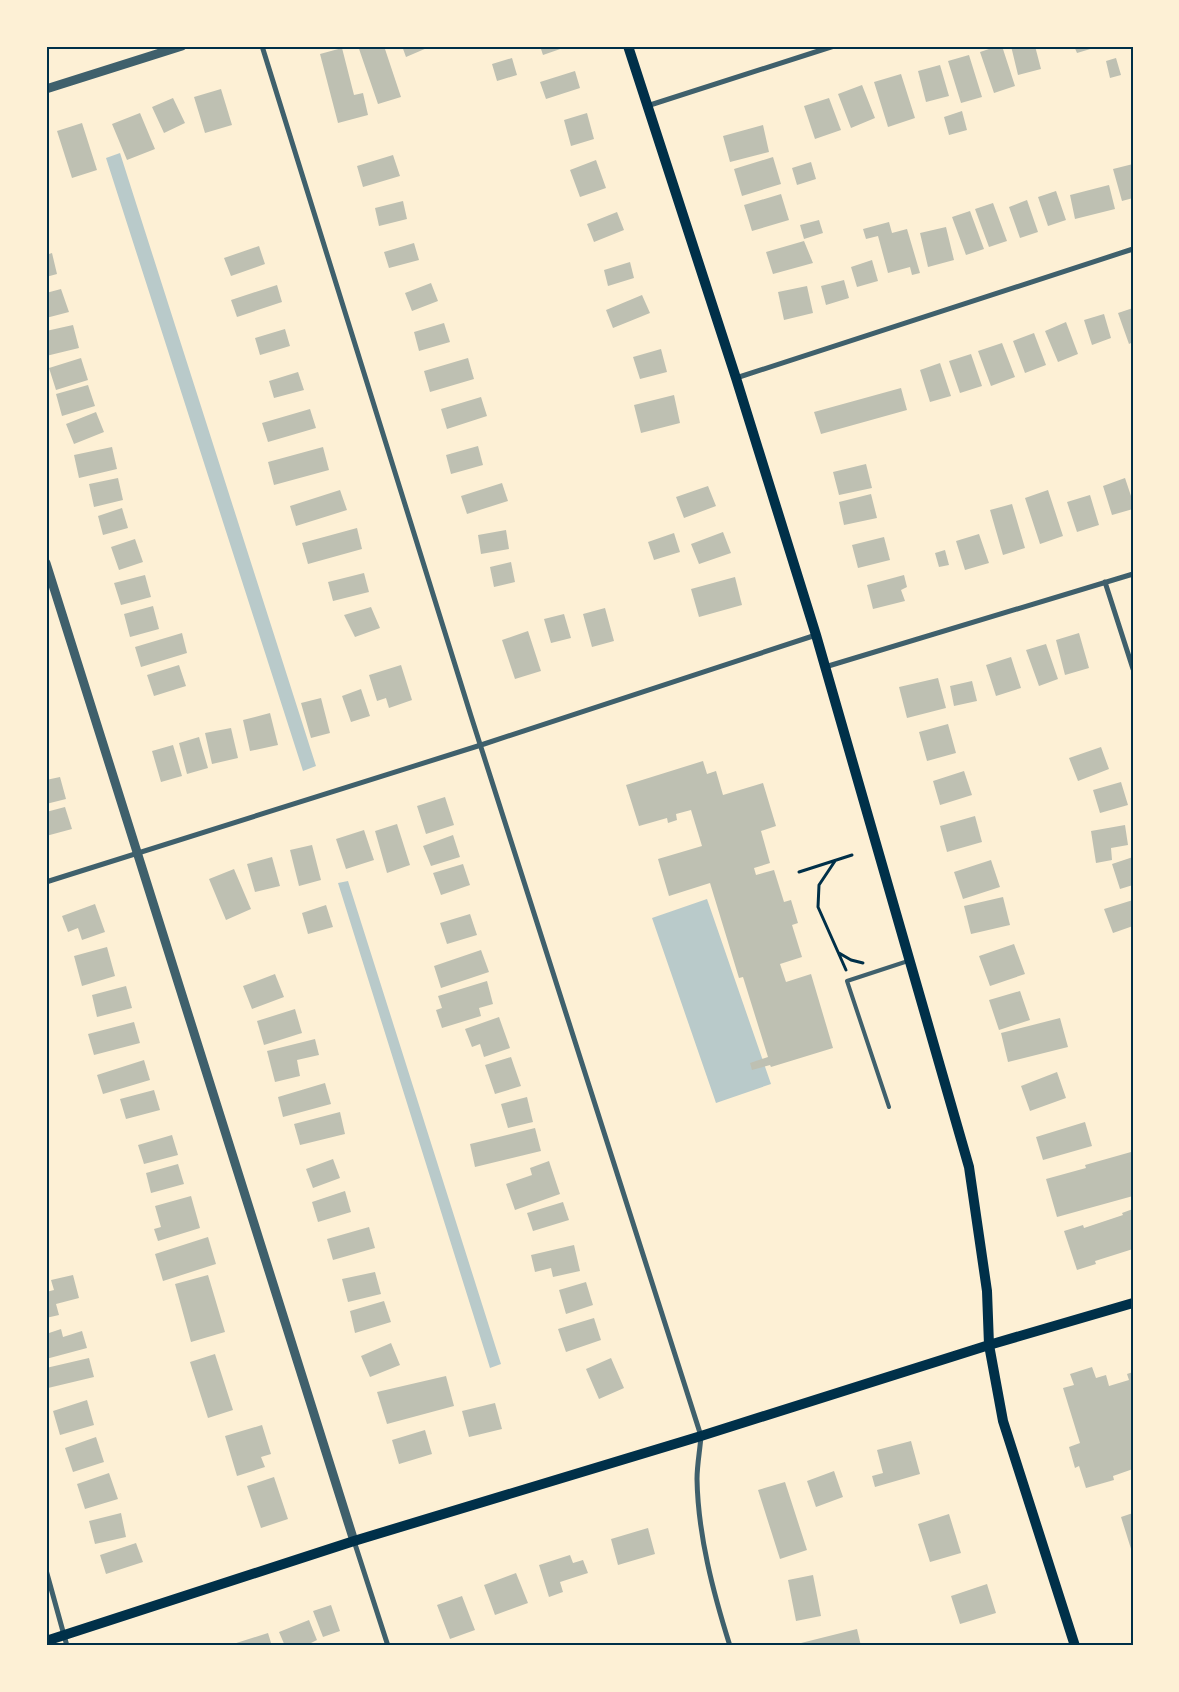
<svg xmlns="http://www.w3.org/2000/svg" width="1179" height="1692" font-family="Roboto,sans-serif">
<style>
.green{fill:#b9caca}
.building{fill:#bec0b2}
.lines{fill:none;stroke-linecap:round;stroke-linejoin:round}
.path{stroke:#003049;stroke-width:3}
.service{stroke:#3f606c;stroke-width:4}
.minor{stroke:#3f606c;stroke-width:5}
.tertiary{stroke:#3f606c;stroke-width:9}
.secondary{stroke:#003049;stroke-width:10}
.neatline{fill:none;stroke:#003049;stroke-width:2}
</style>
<rect width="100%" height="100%" fill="#fdf0d5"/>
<!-- green -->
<path class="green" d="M120 153 316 766 303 771 106 158Z
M348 881 501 1364 490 1368 338 883Z
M707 899 771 1084 716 1103 652 918Z"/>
<!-- building -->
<path class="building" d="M358 46H384L401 97 378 104Z
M402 46H427V48L406 57Z
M540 46H566V47L543 55Z
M998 46H1002L1015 86 994 93 980 52Z
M1011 46H1035L1041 69 1018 75Z
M1074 46H1097V47L1077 53Z
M342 48 354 95 363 93 368 115 338 123 320 54Z
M969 55 982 97 961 103 948 61Z
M512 58 517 75 497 81 492 64Z
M1116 58 1121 75 1110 78 1106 61Z
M940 65 949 96 926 102 918 71Z
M575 71 580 88 546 99 540 82Z
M901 74 915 118 888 127 874 82Z
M862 85 875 118 851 128 838 94Z
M221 89 232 125 205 133 194 97Z
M173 98 185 123 164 133 152 107Z
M829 98 841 130 815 139 804 106Z
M962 111 967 130 949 135 944 117Z
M140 113 155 149 127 160 112 124Z
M587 113 594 139 571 146 564 120Z
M82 123 97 170 72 178 57 131Z
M763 125 769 152 730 162 723 136Z
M393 155 400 176 363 187 357 166Z
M773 157 781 184 742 196 734 169Z
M596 160 606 188 580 197 570 170Z
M811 162 816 179 797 185 792 168Z
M1133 164V198L1122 201 1113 169Z
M1109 185 1115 209 1075 219 1070 195Z
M1056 191 1066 220 1048 226 1038 197Z
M781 194 789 220 752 231 744 205Z
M1027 200 1038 232 1020 238 1009 207Z
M403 201 407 219 379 226 375 208Z
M993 203 1007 241 989 247 975 209Z
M970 211 984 249 966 255 952 217Z
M617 212 624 230 594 242 587 224Z
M819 220 823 233 804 239 800 225Z
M889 222 892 233 907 229 920 273 912 275 910 267 888 273 878 236 866 239 863 229Z
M946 227 954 260 928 267 920 233Z
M804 241 813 263 773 274 766 252Z
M414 243 419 260 389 268 384 252Z
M259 246 265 264 231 276 224 258Z
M52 253 57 274 46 277V255Z
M872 260 878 281 857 287 851 267Z
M630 262 634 278 608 286 604 270Z
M844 280 849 298 826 305 821 286Z
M431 283 438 301 412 311 405 293Z
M277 285 282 302 237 317 231 300Z
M807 286 813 313 784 320 778 292Z
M61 289 69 312 46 318V293Z
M642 295 650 313 613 328 606 310Z
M1133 308V342L1129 344 1118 313Z
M1104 314 1111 338 1092 345 1084 320Z
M1066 322 1078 354 1058 362 1045 331Z
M444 323 450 342 419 351 414 332Z
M73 325 79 348 46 356V331Z
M285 329 290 346 260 355 255 338Z
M1034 333 1046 365 1025 373 1013 341Z
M1002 343 1015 377 991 386 978 351Z
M661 349 667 372 640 379 633 357Z
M971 354 982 386 960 393 949 361Z
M81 358 88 380 56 390 49 368Z
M468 358 474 379 430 392 424 371Z
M940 363 951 396 930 402 920 370Z
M298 372 304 390 274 398 269 381Z
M88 385 95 406 62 416 56 394Z
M901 388 907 410 821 434 814 412Z
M674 395 680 423 641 433 634 405Z
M481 397 487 416 447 429 441 409Z
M310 409 316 428 268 442 262 423Z
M96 412 104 432 74 444 66 424Z
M478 446 483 465 451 474 446 455Z
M112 447 117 469 79 478 74 455Z
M323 447 329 470 274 485 268 462Z
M866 464 872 488 839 495 833 472Z
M118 478 123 500 94 507 89 484Z
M1125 478 1133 502V509L1112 515 1103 486Z
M502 483 508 501 467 514 461 496Z
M708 486 716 506 684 518 676 497Z
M340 490 347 510 296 526 290 506Z
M1048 490 1063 536 1040 544 1025 498Z
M871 494 877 518 844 525 839 502Z
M1090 495 1099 525 1077 532 1067 502Z
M1012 504 1025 548 1003 555 990 510Z
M122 508 128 528 103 535 98 516Z
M357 528 362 549 308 564 302 543Z
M506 530 509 549 481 554 478 535Z
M723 532 731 553 699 564 691 544Z
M674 533 680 552 654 560 648 542Z
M979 534 989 563 965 570 956 541Z
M884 537 890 560 858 568 852 545Z
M135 539 143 562 119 570 111 547Z
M945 550 949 565 939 567 935 553Z
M511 562 515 582 494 587 490 567Z
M364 573 369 592 333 601 328 582Z
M145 575 151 597 121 605 114 583Z
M904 575 907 587 901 590 905 601 873 609 867 585Z
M735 577 742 605 699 617 691 589Z
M153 606 159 629 130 637 124 614Z
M371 607 380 628 355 637 344 615Z
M605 608 614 641 592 647 583 614Z
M564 614 571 638 551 643 544 619Z
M528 631 541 671 515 679 502 640Z
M182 633 187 653 141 667 135 647Z
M1079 633 1089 668 1065 675 1056 640Z
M1046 644 1058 679 1039 686 1026 650Z
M1011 657 1021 688 996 696 986 665Z
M179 665 186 686 154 696 147 675Z
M401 665 412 700 389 708 386 698 377 701 369 675Z
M938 678 946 708 907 718 899 687Z
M972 681 977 701 954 706 950 686Z
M361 689 370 716 351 722 342 696Z
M321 698 330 733 311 738 301 703Z
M270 713 278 745 250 751 243 720Z
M948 724 956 753 927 761 919 732Z
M231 728 238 758 212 764 205 733Z
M199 737 208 768 187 774 179 743Z
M173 745 182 776 161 782 152 751Z
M1101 747 1109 769 1078 781 1069 758Z
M703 761 707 774 716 771 723 795 763 783 776 826 761 831 770 863 754 868 756 875 774 870 784 902 791 900 798 923 792 925 802 957 780 964 786 982 811 974 833 1048 771 1067 770 1065 752 1070 750 1063 768 1057 743 977 739 978 710 883 669 896 658 859 702 846 691 810 676 814 677 820 668 823 667 818 639 826 626 785Z
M964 771 972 795 940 805 933 781Z
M60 777 66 799 46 804V780Z
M1121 782 1128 805 1100 813 1093 790Z
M445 797 454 825 426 834 417 806Z
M65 807 72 829 46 836V812Z
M975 816 982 842 947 852 940 826Z
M397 824 410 865 387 873 375 831Z
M1125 825 1128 845 1111 848 1112 860 1096 863 1091 831Z
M364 830 374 860 346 869 336 839Z
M453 835 460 857 431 866 423 846Z
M312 845 321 880 299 886 290 850Z
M272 857 280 886 255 892 247 864Z
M1133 857V885L1120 889 1112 864Z
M991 860 1000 887 963 899 954 872Z
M463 864 470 885 441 895 433 873Z
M234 869 251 909 226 920 209 879Z
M1003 897 1010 925 971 934 964 906Z
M1133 900V926L1113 933 1104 909Z
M95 904 105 932 82 940 78 928 68 932 62 916Z
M326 905 333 927 308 934 302 913Z
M470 914 477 935 447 944 440 923Z
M1014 944 1025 974 990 986 979 956Z
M107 947 115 976 82 986 74 956Z
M481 950 489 972 441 988 434 966Z
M275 974 284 997 252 1009 243 986Z
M487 981 493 1004 479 1008 481 1016 442 1028 436 1010 442 1008 438 996Z
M126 986 132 1008 97 1017 92 995Z
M1020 991 1030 1020 999 1030 989 1000Z
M295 1009 302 1033 264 1045 257 1021Z
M499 1017 510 1048 484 1057 480 1044 472 1047 465 1029Z
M1060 1018 1068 1047 1008 1062 1001 1033Z
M134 1022 140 1043 94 1055 88 1034Z
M315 1039 319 1055 297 1060 300 1076 275 1082 267 1051Z
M511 1057 521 1086 495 1094 485 1065Z
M144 1060 150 1080 103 1094 97 1075Z
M1057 1072 1066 1098 1030 1111 1021 1086Z
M325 1083 331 1104 283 1117 278 1097Z
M154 1090 160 1110 126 1119 120 1099Z
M527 1097 533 1122 508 1128 501 1104Z
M340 1112 345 1134 300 1145 294 1124Z
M1085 1122 1092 1146 1043 1160 1036 1137Z
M535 1128 541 1151 475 1167 470 1144Z
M172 1135 178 1155 144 1164 138 1145Z
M1131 1152 1133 1157V1196L1057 1217 1046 1179 1086 1168 1085 1165Z
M333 1159 340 1178 313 1188 306 1169Z
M549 1161 560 1194 515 1210 506 1184 532 1175 530 1168Z
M178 1164 184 1184 151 1193 146 1173Z
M345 1191 351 1212 318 1222 312 1202Z
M191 1196 200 1228 158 1241 154 1229 161 1227 155 1206Z
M563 1202 569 1220 533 1231 527 1213Z
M1133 1209V1249L1095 1261 1096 1264 1077 1270 1064 1231 1083 1225 1084 1228 1123 1215 1122 1213Z
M369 1227 375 1248 333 1260 327 1239Z
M208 1237 216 1264 163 1281 155 1254Z
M574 1245 580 1271 553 1277 551 1268 535 1272 531 1255Z
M375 1272 381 1294 348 1302 342 1279Z
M73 1275 79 1298 56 1304 59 1315 46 1318V1292L54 1290 51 1280Z
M208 1275 225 1332 191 1342 175 1284Z
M586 1282 593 1305 566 1314 559 1290Z
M384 1301 391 1322 355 1333 350 1311Z
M594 1318 601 1340 566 1352 558 1329Z
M61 1329 63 1337 82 1331 87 1348 46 1359V1334Z
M391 1343 400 1365 370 1377 361 1356Z
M215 1354 233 1410 208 1418 190 1362Z
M89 1358 94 1377 48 1388 46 1368Z
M611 1358 624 1388 599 1399 586 1369Z
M1092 1367 1096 1378 1106 1375 1109 1386 1129 1380 1127 1374 1133 1372V1469L1113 1476 1114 1480 1086 1488 1079 1466 1075 1468 1069 1447 1080 1443 1063 1388 1074 1385 1070 1374Z
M446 1376 454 1406 387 1424 377 1392Z
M87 1400 94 1425 60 1435 53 1411Z
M495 1403 502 1429 469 1437 462 1411Z
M262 1425 271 1454 261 1457 265 1467 237 1476 225 1436Z
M425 1430 432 1454 399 1464 392 1440Z
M96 1437 104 1462 73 1472 65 1448Z
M911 1441 920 1474 875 1487 872 1476 883 1473 877 1450Z
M834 1471 843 1497 816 1507 807 1481Z
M109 1473 118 1499 85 1509 77 1484Z
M274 1477 288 1519 261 1528 247 1486Z
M785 1482 807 1550 780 1559 758 1490Z
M121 1513 126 1537 95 1544 89 1521Z
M1133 1513V1552H1132L1121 1517Z
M949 1514 961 1553 930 1562 918 1524Z
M648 1528 655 1554 618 1565 611 1539Z
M136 1543 143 1562 106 1574 100 1555Z
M570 1555 573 1563 583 1560 588 1573 560 1582 563 1592 549 1597 539 1565Z
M516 1573 528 1603 495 1615 484 1585Z
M813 1575 821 1616 796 1621 788 1580Z
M987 1584 996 1613 960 1624 951 1596Z
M462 1596 475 1630 450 1639 437 1605Z
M331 1605 340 1631 323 1637 313 1611Z
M309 1620 317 1640 309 1644V1646H285L279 1632Z
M857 1629 861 1646H802L801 1643Z
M268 1633 272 1646H230V1645Z"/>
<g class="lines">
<!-- path -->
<path class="path" d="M835 861 819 885 818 907 846 970
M799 872 852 855
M839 953 851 960 863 963"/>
<!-- service -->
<path class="service" d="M889 1107 847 981 908 961"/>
<!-- minor -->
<path class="minor" d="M262 46 471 716 701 1436C700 1450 697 1465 697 1479 698 1535 713 1592 730 1646
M647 106 834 46
M736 378 1133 249
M1105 582 1133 669
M825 667 1133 574
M46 882 481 745 816 635
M354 1541 388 1646
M46 1570 67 1646"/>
<!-- tertiary -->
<path class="tertiary" d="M46 89 182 46
M46 563 354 1541"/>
<!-- secondary -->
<path class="secondary" d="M628 46 736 378 816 635 969 1167 987 1291 989 1345 1003 1421 1075 1646
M46 1641 354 1541 701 1436 989 1345 1133 1303"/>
</g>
<!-- border -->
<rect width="1179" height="1692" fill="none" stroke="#fdf0d5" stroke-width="95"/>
<rect x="48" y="48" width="1084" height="1596" class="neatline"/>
</svg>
